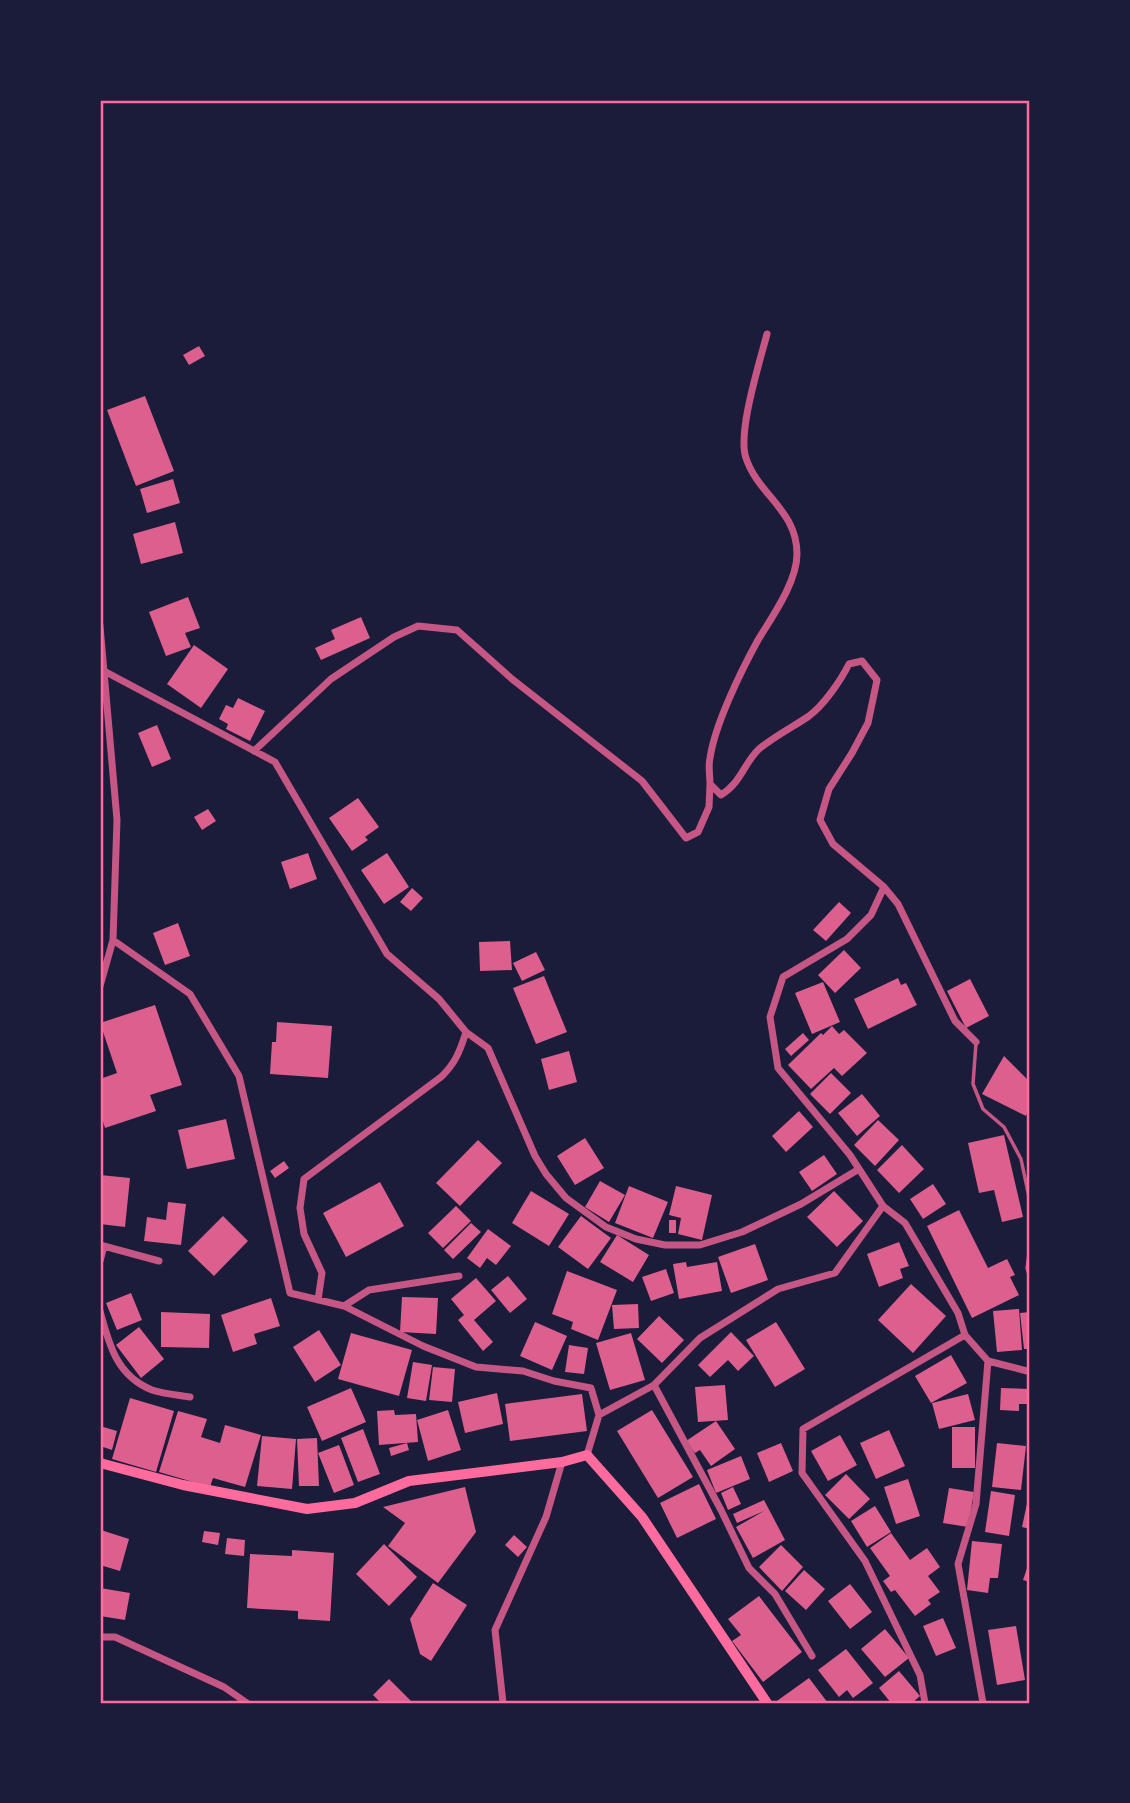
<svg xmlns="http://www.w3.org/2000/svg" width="1130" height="1803" font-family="Lora,serif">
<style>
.building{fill:#dd5f8e}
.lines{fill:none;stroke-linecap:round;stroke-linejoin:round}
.service{stroke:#c65784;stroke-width:3.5}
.minor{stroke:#c65784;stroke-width:7}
.secondary{stroke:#ff6b9d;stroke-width:10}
.neatline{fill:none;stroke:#ff6b9d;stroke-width:2.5}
</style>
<rect width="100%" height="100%" fill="#1b1b3a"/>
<!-- building -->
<path class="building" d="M199 346 205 356 189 365 183 355Z
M145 396 174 471 136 486 107 410Z
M173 479 180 503 147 513 140 489Z
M175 522 183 553 141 564 133 534Z
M188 597 200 628 185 633 191 647 166 656 149 612Z
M361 617 370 638 321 660 315 648 335 639 331 630Z
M194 645 228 669 201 708 167 684Z
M238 698 265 711 250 741 226 729 228 724 219 719 226 705 233 708Z
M157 725 171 759 152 767 138 733Z
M358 798 379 827 365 837 368 840 352 851 329 818Z
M208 809 216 821 202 830 194 817Z
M308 853 317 879 290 889 281 862Z
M387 853 409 887 384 904 361 870Z
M412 888 423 898 411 911 400 902Z
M839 902 851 913 826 941 813 930Z
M178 923 190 956 165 965 153 933Z
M510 941 512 970 480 971 479 942Z
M844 950 861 968 835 993 818 975Z
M536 952 545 970 522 981 513 963Z
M544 976 567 1032 536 1044 513 988Z
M898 978 901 985 906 983 917 1005 868 1029 854 999Z
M970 979 989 1016 966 1028 947 991Z
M823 982 840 1022 812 1034 795 993Z
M155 1005 182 1085 150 1095 156 1111 105 1128 100 1112V1079L117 1073 100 1023Z
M277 1022 332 1026 328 1078 270 1074 272 1042H276Z
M832 1026 839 1034 844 1030 867 1053 842 1076 834 1068 811 1089 788 1065 821 1033 823 1035Z
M803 1033 809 1040 791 1056 785 1049Z
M569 1051 577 1082 549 1090 541 1059Z
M1004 1056 1030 1082V1106L1026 1116 982 1094Z
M831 1073 851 1093 830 1114 810 1094Z
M862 1094 880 1116 857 1136 838 1113Z
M799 1111 813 1127 786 1152 772 1136Z
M226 1119 235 1159 187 1169 178 1130Z
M878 1120 899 1140 875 1166 854 1145Z
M1004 1135 1023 1217 1002 1222 994 1190 979 1193 968 1143Z
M585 1138 604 1168 575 1185 557 1156Z
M478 1140 502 1163 460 1206 436 1183Z
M902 1145 924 1169 899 1193 877 1170Z
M824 1155 837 1174 812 1191 799 1172Z
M284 1161 289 1168 275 1178 270 1171Z
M100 1175 130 1178 125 1227 100 1224Z
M600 1181 625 1195 609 1222 585 1207Z
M380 1182 404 1226 346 1257 323 1213Z
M933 1184 946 1204 923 1219 910 1199Z
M629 1186 668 1202 653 1238 615 1223Z
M676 1186 712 1195 702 1240 678 1234 681 1218 669 1215Z
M531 1191 569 1214 549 1246 512 1223Z
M834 1191 863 1221 837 1247 807 1217Z
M168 1202 186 1204 181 1245 144 1241 147 1217 166 1220Z
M456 1206 471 1221 443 1248 428 1233Z
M959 1210 988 1268 1007 1259 1015 1275 1010 1277 1019 1295 972 1318 927 1226Z
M223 1216 248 1241 214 1276 188 1251Z
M581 1216 611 1238 588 1269 558 1247Z
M669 1220H676V1233H669Z
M471 1223 481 1232 453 1259 444 1250Z
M488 1229 511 1246 496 1265 487 1258 480 1268 467 1258Z
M617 1235 649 1255 633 1282 600 1262Z
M899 1242 909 1266 900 1269 903 1278 879 1287 867 1254Z
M755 1244 768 1280 731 1293 718 1257Z
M686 1262 687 1267 717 1262 722 1291 679 1299 673 1264Z
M666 1269 674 1293 651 1301 642 1277Z
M567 1271 617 1290 598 1340 571 1329 573 1322 552 1314Z
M508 1276 527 1299 510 1313 491 1290Z
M476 1278 496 1301 474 1320 493 1342 483 1351 458 1320 464 1315 451 1299Z
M911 1284 946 1316 913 1353 878 1320Z
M131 1293 142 1320 117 1330 106 1303Z
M402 1297 438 1298 436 1334 400 1332Z
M271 1298 280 1326 254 1334 257 1344 233 1352 221 1315Z
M638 1304 639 1328 614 1329 612 1305Z
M1019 1309 1022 1350 997 1352 993 1311Z
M161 1312 210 1314 209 1348 161 1347Z
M1030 1312V1349H1024L1020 1313Z
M659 1316 684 1340 662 1363 637 1339Z
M535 1322 567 1336 552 1370 520 1356Z
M776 1322 805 1369 775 1387 746 1340Z
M139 1327 164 1359 141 1378 116 1345Z
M319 1330 341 1365 315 1382 293 1347Z
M731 1332 754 1356 738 1371 728 1360 710 1377 698 1365Z
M351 1333 412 1350 399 1396 338 1379Z
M631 1333 645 1380 610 1390 596 1343Z
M569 1345 588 1348 584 1374 565 1372Z
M951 1355 967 1383 931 1403 915 1376Z
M413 1362 432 1365 426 1401 407 1398Z
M433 1367 455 1369 452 1402 429 1400Z
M725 1385 728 1420 698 1422 695 1387Z
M351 1388 366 1422 322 1441 307 1407Z
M1001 1388 1030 1389V1404H1019V1411L1000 1410Z
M497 1393 503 1424 465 1433 458 1402Z
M582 1394 587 1431 510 1441 505 1404Z
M968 1394 975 1420 939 1429 932 1403Z
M130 1398 174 1411 156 1472 112 1459Z
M394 1410 395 1415 416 1414 418 1442 379 1445 377 1411Z
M448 1410 461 1450 428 1461 417 1420Z
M652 1410 693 1477 658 1498 617 1431Z
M178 1411 207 1419 201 1437 220 1443 225 1425 261 1435 245 1487 213 1478 210 1487 159 1472Z
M716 1421 735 1449 711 1466 700 1450 695 1453 686 1441Z
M100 1426 117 1431 112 1450 100 1446Z
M952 1427H975V1468H952Z
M363 1429 380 1474 358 1482 341 1438Z
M889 1430 905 1466 876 1479 860 1443Z
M840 1435 857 1465 828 1481 811 1451Z
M262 1436 296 1439 292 1489 257 1486Z
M317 1438 319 1486H299L297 1439Z
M407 1443 409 1450 391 1456 389 1448Z
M781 1443 793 1471 769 1482 757 1453Z
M997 1443 1026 1446 1021 1490 992 1487Z
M339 1445 354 1485 334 1493 318 1453Z
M741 1456 750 1479 716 1493 707 1470Z
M846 1474 870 1499 849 1519 825 1495Z
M908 1479 920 1516 896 1524 884 1487Z
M699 1484 716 1519 677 1538 660 1503Z
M465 1487 476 1532 438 1583 388 1546 405 1523 383 1507Z
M733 1487 741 1504 728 1510 721 1493Z
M949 1488 974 1492 968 1527 943 1523Z
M991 1491 1015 1495 1009 1536 985 1532Z
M1029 1494H1030V1529L1022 1527Z
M764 1500 785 1540 753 1558 736 1527 764 1511 737 1523 733 1514Z
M875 1506 891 1532 867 1547 851 1521Z
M101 1530 129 1539 120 1571 100 1565Z
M204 1531 220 1533 218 1545 202 1542Z
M891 1533 910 1560 927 1548 940 1567 928 1576 940 1592 928 1600 931 1604 915 1616 895 1590 891 1592 883 1581 890 1576 870 1548Z
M514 1535 527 1547 518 1557 505 1545Z
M227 1538 245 1540 244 1556 225 1554Z
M972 1541 1002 1544 998 1578H990L988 1593 967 1590Z
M384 1544 417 1577 389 1606 356 1574Z
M781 1545 803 1567 782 1591 759 1567Z
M292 1550 334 1553 330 1621 298 1619V1611L247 1608 250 1554 292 1556Z
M1030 1559V1582L1023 1580Z
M804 1570 825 1589 806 1610 785 1591Z
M433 1583 467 1605 431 1661 420 1654 410 1619Z
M850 1584 872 1612 850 1629 828 1601Z
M100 1588 130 1593 125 1620 100 1616Z
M759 1596 802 1652 763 1682 732 1641 741 1635 728 1619Z
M943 1618 956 1648 936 1656 923 1626Z
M1016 1626 1025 1680 997 1685 988 1630Z
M885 1629 909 1658 885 1677 861 1649Z
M846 1649 873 1683 853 1698 847 1690 839 1697 818 1670Z
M899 1671 920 1696 912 1703H891L879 1688Z
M809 1678 828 1703H774Z
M389 1679 413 1703H381L373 1695Z"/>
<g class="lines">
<!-- service -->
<path class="service" d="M976 1043 973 1084 983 1109 1004 1127 1021 1159 1030 1202
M1030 1247 1027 1268 1030 1278"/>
<!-- minor -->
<path class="minor" d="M767 334C760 361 737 433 746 458 758 495 797 510 797 554 797 582 772 617 758 640 741 671 715 724 710 758 708 766 710 776 710 784L721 795C741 783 744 763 759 749 775 736 793 727 809 716 824 705 841 680 849 664L862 661 877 680 868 723 852 753 829 789 820 820 833 844 884 887
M100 626 117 820 113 940 100 986
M104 671 275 762 387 954 439 999 466 1032C460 1051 455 1064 441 1077L304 1179 300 1208 304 1234 322 1273 318 1300
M254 751 331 679 394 637 418 626 457 630 512 679 642 781 686 838 698 832 709 807 710 784
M113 940 190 994 239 1076 290 1293 344 1306 423 1346 476 1367 523 1371 554 1381 591 1388 599 1415 587 1455
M466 1032 488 1048 535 1156 546 1174 566 1198 606 1227 636 1239 665 1245H700L742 1232 801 1204 859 1169
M100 1245 159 1261
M100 1261 104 1246
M344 1306 369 1290 459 1276
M100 1311C109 1345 117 1376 152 1390 164 1394 178 1395 190 1397
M965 1335 988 1361
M654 1385 721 1510 749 1568 775 1594 812 1656
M599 1415 654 1385 700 1338 778 1289 835 1273 883 1206
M100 1637H115L224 1687 247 1703
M503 1703 495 1630 546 1517 562 1462
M925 1703 920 1675 865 1561 802 1473 803 1429 965 1335 958 1313 905 1223 883 1206 850 1155 778 1068 770 1017 783 977 847 939 871 915 884 887 898 904 955 1021 976 1042
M983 1703 958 1564 976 1504 988 1361 1027 1371 1030 1370"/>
<!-- secondary -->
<path class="secondary" d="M100 1463 183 1485 307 1509 355 1503 409 1481 562 1462 587 1455 642 1517 767 1703"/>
</g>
<!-- border -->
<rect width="1130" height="1803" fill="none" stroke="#1b1b3a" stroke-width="203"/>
<rect x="102" y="102" width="926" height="1600" class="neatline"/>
</svg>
